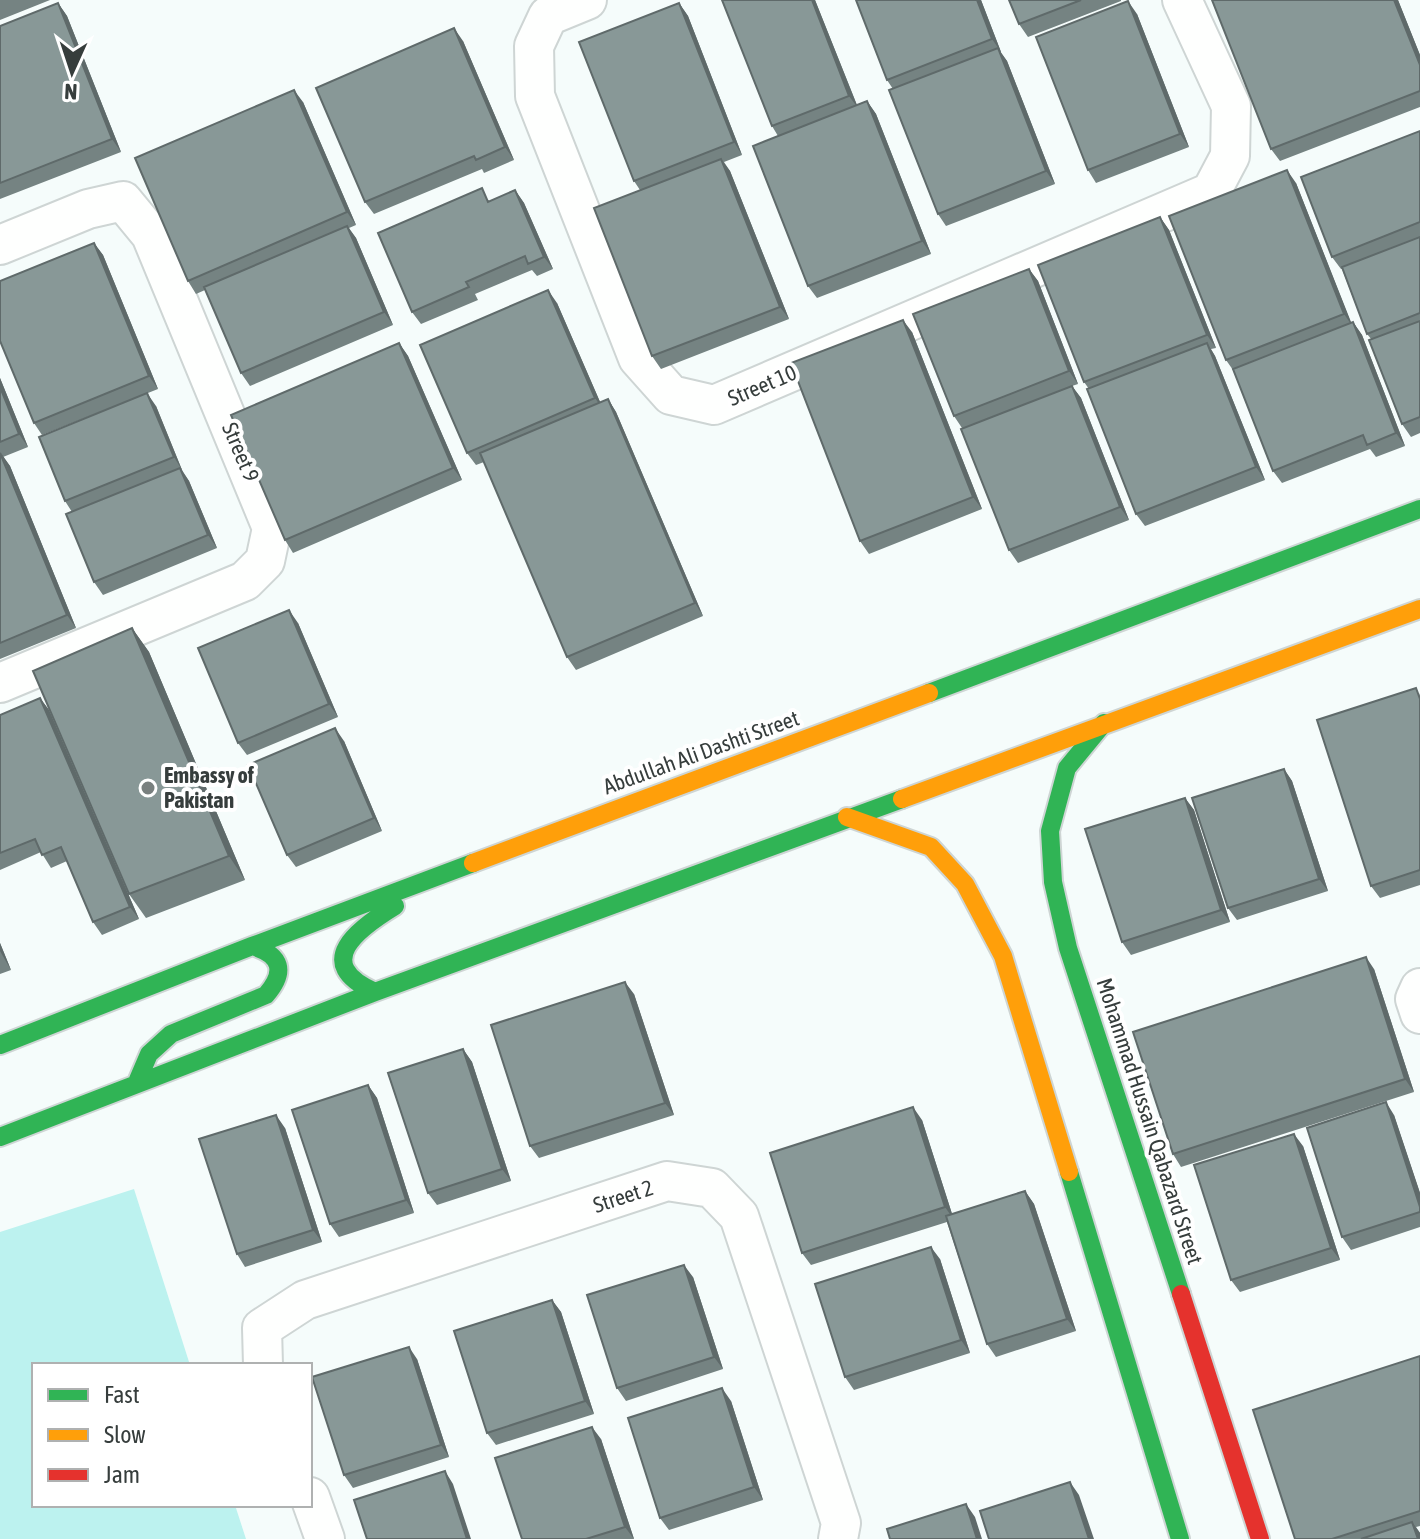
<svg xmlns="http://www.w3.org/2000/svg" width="1420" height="1539" font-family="'Asap Condensed',sans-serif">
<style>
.green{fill:#bcf2ef}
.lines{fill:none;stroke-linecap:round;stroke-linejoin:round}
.street-casing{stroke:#ced5d4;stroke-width:42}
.fast-casing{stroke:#ced5d4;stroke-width:22}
.slow-casing{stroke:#ced5d4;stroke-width:22}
.jam-casing{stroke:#ced5d4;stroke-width:22}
.street{stroke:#fefffe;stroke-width:38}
.fast{stroke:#30b455;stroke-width:18}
.slow{stroke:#ff9f0a;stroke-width:18}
.jam{stroke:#e5322d;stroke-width:18}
.wall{fill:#758382}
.shaded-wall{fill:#5f6a6a}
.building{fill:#889897;stroke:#5f6a6a;stroke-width:2}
.poi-dot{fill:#79807f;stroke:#fff;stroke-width:3}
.labels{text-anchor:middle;stroke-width:8;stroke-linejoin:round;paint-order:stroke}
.street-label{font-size:22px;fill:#363d3c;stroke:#fff}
.poi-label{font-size:22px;font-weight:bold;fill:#363d3c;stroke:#fff;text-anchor:start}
</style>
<rect width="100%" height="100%" fill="#f5fcfb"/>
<!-- green -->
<path class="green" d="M134 1189 190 1365H34V1505H235L246 1539H0V1232Z"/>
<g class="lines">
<defs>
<path id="street" d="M587 0 548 16 534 46 535 96 638 358 671 395 714 405 1211 192 1230 156 1231 106 1182 0
M0 245 88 209 123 201 151 235 272 528 265 561 245 581 0 683
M1420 988 1415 999 1420 1014
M263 1365 262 1328 305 1300 667 1181 712 1188 739 1216 841 1523 838 1539
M310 1497 325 1539"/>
<path id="fast" d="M929 693 1420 509
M1104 723 1067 768 1050 831 1053 882 1068 948 1181 1294
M375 992C310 963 359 928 395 906
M0 1045 252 946 473 863
M137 1082 149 1054 171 1034 266 995C286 972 282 955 252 946
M0 1137 375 992 902 799
M1069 1172 1180 1539"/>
<path id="slow" d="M902 799 1420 609
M847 817 931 847 965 884 1003 956 1069 1172
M473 863 929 693"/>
<path id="jam" d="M1181 1294 1260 1539"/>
</defs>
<!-- street casing -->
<use href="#street" class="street-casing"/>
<!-- fast casing -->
<use href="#fast" class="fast-casing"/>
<!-- slow casing -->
<use href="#slow" class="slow-casing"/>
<!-- jam casing -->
<use href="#jam" class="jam-casing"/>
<!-- street -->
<use href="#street" class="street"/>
<!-- fast -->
<use href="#fast" class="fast"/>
<!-- slow -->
<use href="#slow" class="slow"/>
<!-- jam -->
<use href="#jam" class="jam"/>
</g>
<!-- wall -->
<path class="wall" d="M0 0H50L0 20Z
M815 0 857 105 867 101 876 114 931 254 817 298 808 286 778 136 772 126Z
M856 0H981L1001 52H1000L1007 61 1055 184 946 226 938 214 893 89 887 80Z
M1009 0H1121V1L1028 37 1019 24Z
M1212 0H1398L1420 55V107L1280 161 1271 149Z
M58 3 67 16 121 152 0 199V26Z
M679 3 688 16 742 155 724 162 730 171 789 319 661 369 652 356 640 190 634 181Z
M1137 14 1189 147 1096 183 1088 170Z
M463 41 514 160 484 173 482 169 374 214 365 202Z
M303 102 356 225 349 228 356 238 393 325 250 386 241 373 205 290 196 294 188 281Z
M1420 131V433L1411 437 1402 424 1372 340 1367 334 1342 269H1341L1332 257Z
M1296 183 1351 323 1353 322 1362 335 1405 446 1376 457 1370 449 1282 483 1273 471 1233 370 1226 360Z
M515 190 524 203 553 269 537 276 532 270 475 294 478 300 421 324 412 312 491 201Z
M1160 217 1169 230 1216 348 1211 349 1215 356 1265 480 1145 526 1136 514 1089 389 1084 382Z
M94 243 103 255 158 389 42 435 34 423Z
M1029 269 1038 281 1078 384 1072 386 1081 398 1129 520 1018 563 1009 550 962 428 954 416Z
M557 303 600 402 608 399 616 412 703 616 576 670 567 657 484 462 476 465 467 453Z
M912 332 982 509 869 554 860 541Z
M399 343 408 356 462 480 293 553 285 540Z
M0 378 28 447 3 457 10 466 76 628 0 659Z
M156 406 182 470 189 481 217 548 103 595 94 582 72 512 65 501Z
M298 623 338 717 247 755 238 743Z
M132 628 149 652 245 880 146 918 129 894Z
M1420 693V885L1380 898 1371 886Z
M40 698 49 710 139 919 102 935 93 922 67 861 51 868 41 852 0 870V715Z
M344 741 382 831 296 867 287 855Z
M1284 769 1292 781 1328 891 1237 920 1228 908Z
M1185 798 1194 810 1230 922 1131 955 1122 942Z
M0 943 11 970 0 974Z
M1374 969 1414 1092 1181 1167 1173 1154Z
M634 994 674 1115 539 1158 530 1146Z
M463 1049 472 1062 511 1181 437 1205 428 1193Z
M368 1085 377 1098 414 1213 339 1237 330 1224Z
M1394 1115 1420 1193V1227L1351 1250 1342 1237Z
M922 1120 952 1214 1025 1191 1034 1204 1076 1331 996 1357 987 1344 947 1222 811 1265 802 1253Z
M285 1128 322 1242 245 1267 237 1254Z
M1303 1146 1340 1260 1240 1292 1231 1280Z
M940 1259 970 1353 854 1390 845 1377Z
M693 1277 723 1369 626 1401 617 1388Z
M552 1300 561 1312 594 1414 496 1445 487 1433Z
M1420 1356V1526L1416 1527 1420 1533V1539H1295Z
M417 1359 449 1457 353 1488 344 1475Z
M731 1401 763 1500 669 1530 660 1518Z
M601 1439 634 1539H522Z"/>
<!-- shaded-wall -->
<path class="shaded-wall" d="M812 0H815L858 108 849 96Z
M977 0H981L1001 52 992 39Z
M1394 0H1398L1420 55V65Z
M1128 1 1137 14 1189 147 1180 134Z
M58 3 67 16 121 152 112 139Z
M679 3 688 16 742 155 734 142Z
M454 28 463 41 514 160 505 147Z
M998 48 1007 61 1055 184 1046 171Z
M294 90 303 102 356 225 347 212Z
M867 101 876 114 931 254 922 241Z
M721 159 730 171 789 319 780 307Z
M1287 170 1296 183 1353 327 1344 314Z
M515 190 524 203 553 269 544 257Z
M1160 217 1169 230 1216 348 1207 335Z
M347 226 356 238 393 325 384 312Z
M94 243 103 255 158 389 149 376Z
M1029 269 1038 281 1078 384 1069 371Z
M548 290 557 303 604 411 595 398Z
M903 320 912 332 982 509 973 497Z
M1353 322 1362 335 1405 446 1396 433Z
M399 343 408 356 462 480 453 468Z
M1207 343 1215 356 1265 480 1256 467Z
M0 378 28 447 19 434 0 387Z
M1072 386 1081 398 1129 520 1120 507Z
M147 393 156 406 182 470 174 457Z
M608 399 616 412 703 616 695 603Z
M1 453 10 466 76 628 67 615Z
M180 468 189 481 217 548 208 535Z
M289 610 298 623 338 717 329 704Z
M132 628 149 652 245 880 229 856Z
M40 698 49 710 139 919 130 907Z
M335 728 344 741 382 831 374 818Z
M1284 769 1292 781 1328 891 1319 879Z
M1185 798 1194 810 1230 922 1221 910Z
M0 943 11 970 0 951Z
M1366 957 1374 969 1414 1092 1405 1079Z
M625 982 634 994 674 1115 665 1103Z
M463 1049 472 1062 511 1181 502 1169Z
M368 1085 377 1098 414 1213 406 1200Z
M1386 1102 1394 1115 1420 1193V1207Z
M913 1107 922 1120 954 1220 945 1207Z
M276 1115 285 1128 322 1242 313 1230Z
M1294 1134 1303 1146 1340 1260 1331 1248Z
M1025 1191 1034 1204 1076 1331 1067 1319Z
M931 1247 940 1259 970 1353 961 1340Z
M684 1265 693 1277 723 1369 714 1357Z
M552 1300 561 1312 594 1414 585 1401Z
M409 1347 417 1359 449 1457 441 1445Z
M722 1388 731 1401 763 1500 754 1487Z
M592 1427 601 1439 634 1539 625 1527Z
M445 1471 453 1484 471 1539H467Z
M1070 1482 1079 1495 1094 1539H1089Z
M966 1504 975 1517 982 1539H977Z
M1412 1522 1420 1533V1539H1418Z"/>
<!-- building -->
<path class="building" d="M722 0H812L849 96 772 126Z
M856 0H977L992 39 887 80Z
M1009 0H1081L1019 24Z
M1212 0H1394L1420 65V91L1271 149Z
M1128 1 1180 134 1088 170 1036 37Z
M58 3 112 139 0 183V26Z
M679 3 734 142 634 181 579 42Z
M454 28 505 147 476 160 474 156 365 202 316 88Z
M998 48 1046 171 938 214 889 90Z
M294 90 347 212 188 281 135 158Z
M867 101 922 241 808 286 753 146Z
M1420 131V222L1332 257 1301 177Z
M721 159 780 307 652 356 594 208Z
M1287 170 1344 314 1226 360 1169 216Z
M482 188 488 202 515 190 544 257 528 264 525 256 466 282 469 287 412 312 378 233Z
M1160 217 1207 335 1084 382 1038 265Z
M347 226 384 312 241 373 204 287Z
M1420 237V313L1367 334 1342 267Z
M94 243 149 376 34 423 0 341V281Z
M1029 269 1069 371 954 416 913 314Z
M548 290 595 398 467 453 420 345Z
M903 320 973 497 860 541 791 363Z
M1420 321V417L1402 424 1369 340Z
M1353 322 1396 433 1367 445 1363 435 1273 471 1233 369Z
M399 343 453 468 285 540 231 415Z
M1207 343 1256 467 1136 514 1087 389Z
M1072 386 1120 507 1009 550 961 429Z
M0 387 19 434 0 442Z
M147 393 174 457 65 501 39 437Z
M608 399 695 603 567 657 480 453Z
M0 453 67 615 0 643Z
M180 468 208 535 94 582 66 514Z
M289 610 329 704 238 743 198 648Z
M132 628 229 856 129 894 33 671Z
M1416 688 1420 699V870L1371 886 1317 720Z
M40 698 130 907 93 922 61 847 42 855 35 839 0 853V715Z
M335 728 374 818 287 855 248 765Z
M1284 769 1319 879 1228 908 1192 798Z
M1185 798 1221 910 1122 942 1085 829Z
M1366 957 1405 1079 1173 1154 1133 1032Z
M625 982 665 1103 530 1146 491 1025Z
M463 1049 502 1169 428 1193 388 1073Z
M368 1085 406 1200 330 1224 292 1110Z
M1386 1102 1420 1207V1212L1342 1237 1307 1128Z
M913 1107 945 1207 802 1253 770 1153Z
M276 1115 313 1230 237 1254 199 1139Z
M1294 1134 1331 1248 1231 1280 1194 1165Z
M1025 1191 1067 1319 987 1344 946 1216Z
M931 1247 961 1340 845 1377 815 1284Z
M684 1265 714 1357 617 1388 587 1295Z
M552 1300 585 1401 487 1433 454 1331Z
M409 1347 441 1445 344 1475 312 1377Z
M1420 1356V1511L1332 1539H1295L1253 1410Z
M722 1388 754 1487 660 1518 628 1418Z
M592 1427 625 1527 586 1539H522L495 1458Z
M445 1471 467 1539H367L354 1500Z
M1070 1482 1089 1539H989L980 1511Z
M966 1504 977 1539H890L887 1529Z
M1412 1522 1418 1539H1361Z"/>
<!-- markers -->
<circle class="poi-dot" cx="148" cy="788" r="8"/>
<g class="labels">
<!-- street labels -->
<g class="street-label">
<text transform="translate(762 385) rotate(-23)" y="8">Street 10</text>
<text transform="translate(241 452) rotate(67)" y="8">Street 9</text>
<text transform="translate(701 752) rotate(-20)" y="8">Abdullah Ali Dashti Street</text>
<text transform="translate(1150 1121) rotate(72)" y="8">Mohammad Hussain Qabazard Street</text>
<text transform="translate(623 1196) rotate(-18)" y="8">Street 2</text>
</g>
<!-- poi labels -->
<g class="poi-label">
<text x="164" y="783">Embassy of<tspan x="164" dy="25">Pakistan</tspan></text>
</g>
</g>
<!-- legend -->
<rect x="32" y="1363" width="280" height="144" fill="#ffffff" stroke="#afb1b1" stroke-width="2"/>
<rect x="48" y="1389" width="40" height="12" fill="#30b455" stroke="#afb1b1" stroke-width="2"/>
<text x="104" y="1403" font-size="24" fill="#363d3c">Fast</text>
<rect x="48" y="1429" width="40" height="12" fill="#ff9f0a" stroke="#afb1b1" stroke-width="2"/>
<text x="104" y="1443" font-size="24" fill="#363d3c">Slow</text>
<rect x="48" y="1469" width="40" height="12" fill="#e5322d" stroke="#afb1b1" stroke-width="2"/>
<text x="104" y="1483" font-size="24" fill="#363d3c">Jam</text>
<!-- north arrow -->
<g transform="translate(72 72) rotate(183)" stroke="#ffffff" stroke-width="6" paint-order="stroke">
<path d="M0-6L14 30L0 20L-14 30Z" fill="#363d3c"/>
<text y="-12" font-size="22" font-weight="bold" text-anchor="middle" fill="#363d3c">N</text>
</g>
</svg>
